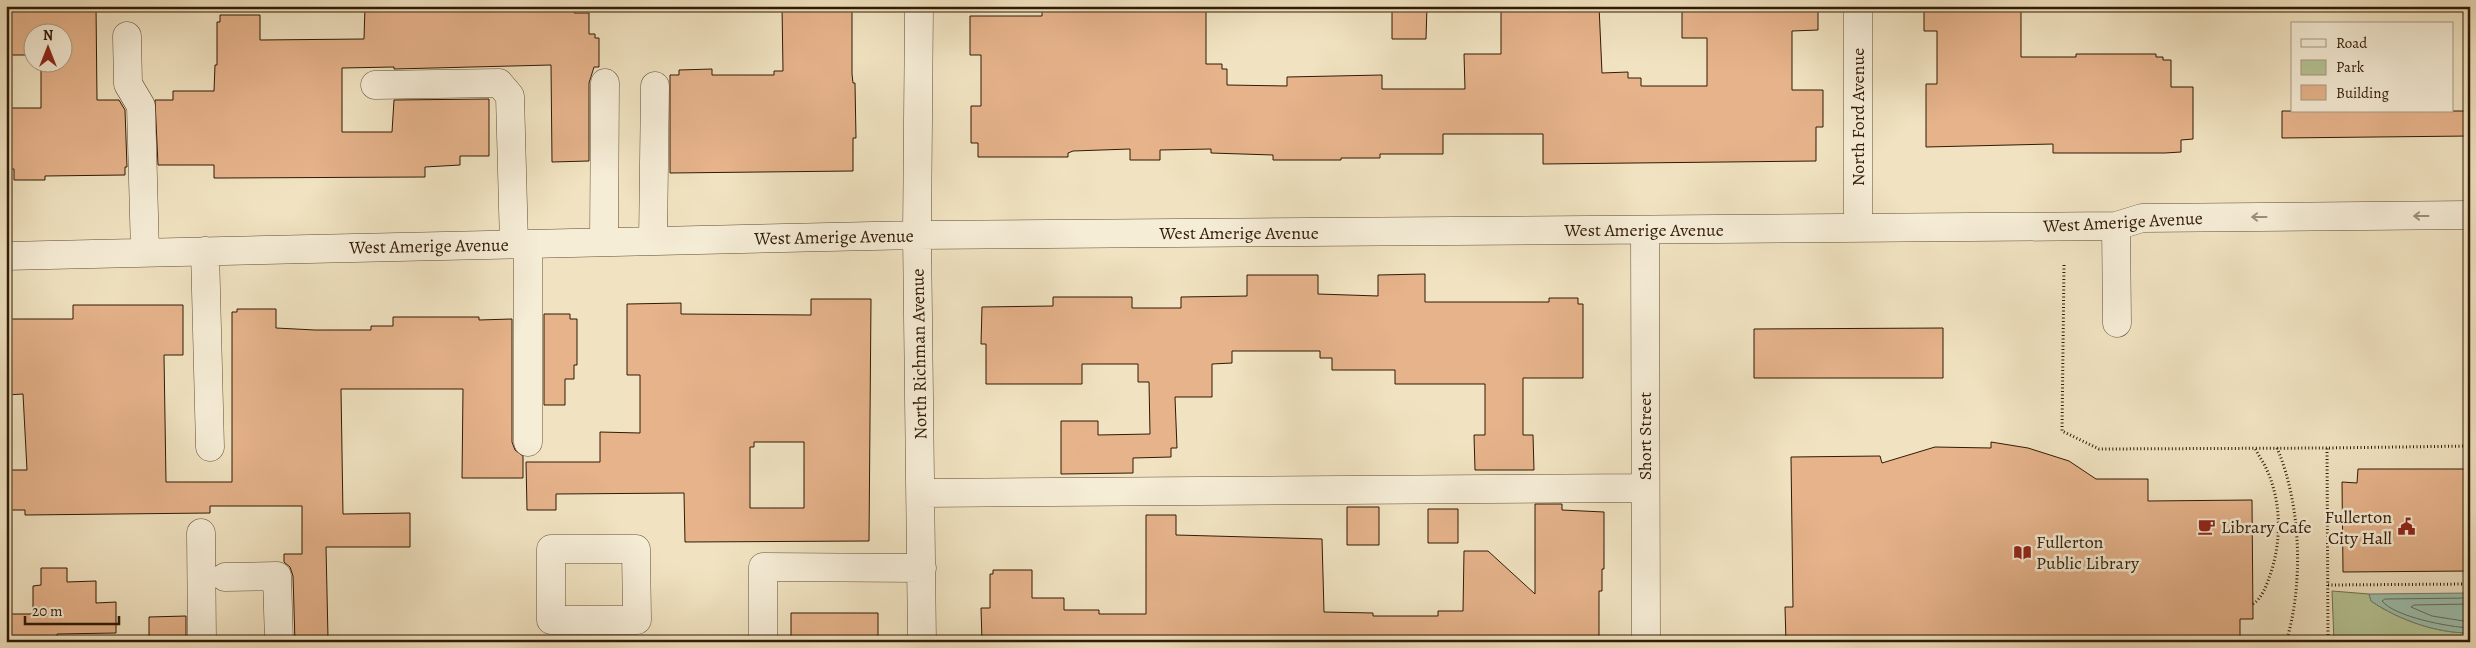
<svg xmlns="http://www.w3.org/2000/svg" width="2476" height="648" font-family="Alegreya,serif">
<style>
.green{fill:#b6c596;stroke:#73704e}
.water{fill:#9cbfad;stroke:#717d6a}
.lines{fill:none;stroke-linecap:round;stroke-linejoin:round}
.shore{stroke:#666d59;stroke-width:1}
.building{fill:#e6b38b;stroke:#301b05;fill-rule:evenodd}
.minor-casing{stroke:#604d34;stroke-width:29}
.path{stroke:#301b05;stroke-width:3;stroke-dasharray:1 2.5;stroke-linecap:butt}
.minor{stroke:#f6edd7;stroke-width:28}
.oneway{stroke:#9d8e78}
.labels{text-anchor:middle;stroke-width:5;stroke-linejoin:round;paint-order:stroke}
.street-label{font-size:18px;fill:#301b05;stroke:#f6edd7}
.poi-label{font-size:18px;fill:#301b05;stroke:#f6edd7;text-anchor:start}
</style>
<rect width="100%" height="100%" fill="#f1e3c1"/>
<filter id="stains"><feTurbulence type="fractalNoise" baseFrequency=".004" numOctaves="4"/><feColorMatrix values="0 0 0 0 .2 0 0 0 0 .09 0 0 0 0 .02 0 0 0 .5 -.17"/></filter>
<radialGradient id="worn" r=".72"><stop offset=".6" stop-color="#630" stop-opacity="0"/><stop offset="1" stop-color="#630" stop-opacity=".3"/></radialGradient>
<!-- green -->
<path class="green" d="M2332 591 2369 594 2371 601C2399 620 2436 633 2470 633V642H2334Z"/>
<!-- water -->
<path class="water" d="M2470 593V633C2436 633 2399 620 2371 601L2369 594Z"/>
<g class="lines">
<!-- shore -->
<path class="shore" d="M2470 598 2385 599 2382 601C2395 617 2449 627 2470 628
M2470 604 2414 605 2411 607 2432 616 2470 622"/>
</g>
<!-- building -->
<path class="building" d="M9 6H96L97 100H119L125 110 127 167H125V175L45 176V180H14V169H6V108H41V62H62V32H32V55H11V45H6V19H9Z
M365 6H574V13H589V34H595V38H599V67H594L589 83V161L552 162 551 65 394 69V67L342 68V132H392L394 100 489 99V156H460V165L425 167V177L224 178H214V165H158L155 100H173V91H214L215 65H217V22H220V15H260V40L364 39Z
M782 6 852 7V74L853 83H855L856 138H853V171L670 173V75H679V70L712 69V75H774V71H783Z
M1042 6H1206V64H1222V69H1227V85L1287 86V77L1382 75V89H1465L1464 54H1501V6H1599L1602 73 1628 72V78H1641V86H1707V38H1682V6H1818V30L1792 31V90H1823V127H1816V161L1543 164V134H1443V154H1380V158H1341V160H1273V155L1211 153V149L1160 150V160H1130V149L1073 151 1068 153V157H978V143H971V106H981V55H970V16H1042Z
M1392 6H1427L1426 39H1392Z
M1924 6H2021V57H2076V54H2156V57H2163V60H2171V87H2193V139L2181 140V152L2165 153H2053V144L1926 147V84H1937V31H1924Z
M2282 111H2470V136L2282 138Z
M1425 274V302H1549V298H1578V304H1583V378H1523V435H1533L1534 470H1475L1474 435H1485V384H1395V370H1332V358H1320V351H1232V363L1212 364V397H1175L1177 448H1171V457L1133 458V473L1061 474V421H1098V435L1150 434 1149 382H1138V364H1082V384H986V344H981L982 307 1053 306V297H1132V308H1181V297L1247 296V275H1318V294L1378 296V275Z
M811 299H871L869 541 685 542 684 493 556 494V510H527L526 462H600V432L640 433V375H627V304L681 303V314L811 315ZM754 442H804V508H750V447H754Z
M73 305H183V355H164L166 482H232V312H237V309H276V328L315 330H371V326H393V317H479V320L512 319V442L515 450 523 456V478H462L463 389H341L343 514 410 513V547H326L328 638H324V642H295L293 576 290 567 284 562V554H302V506H210V513L25 515V510H11L10 470H27L23 394 6 395 8 319H73Z
M544 314H570V319H577V365H574V379H565V405H544Z
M1943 328V378H1754V329Z
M1991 442 2028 448 2069 461 2096 479H2148V501L2252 500 2253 619H2240V642H1786L1785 607H1793L1791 457 1880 456 1882 463 1935 447 1991 448Z
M2358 469H2470V571L2343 572 2342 482 2357 483Z
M1535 504H1562V510L1604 512V569H1602V591H1599V642H982L981 608H990V574H993V570H1032V598H1064V610H1099V614H1146V515H1176V535L1322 539 1324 612 1373 613V616H1438V611H1463L1464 551H1488L1535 594Z
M1347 507H1379V545H1347Z
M1428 509H1458V543H1428Z
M41 568H67V582L96 581V603L116 602V633L57 634V642H6V614H33V586L41 585Z
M791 613H878V642H791Z
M186 616V642H149V617Z"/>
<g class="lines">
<defs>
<path id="minor" d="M919 6 917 235 922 642
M1858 6V228
M127 36 128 84 141 106 145 252
M375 85 499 83 510 96 514 244
M2116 226 2117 323
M1645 230 1646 642
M653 241 655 86
M604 242 605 83
M528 244V442
M205 251 210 447
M6 256 917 235 2116 226 2142 218 2470 215
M921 493 1645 488
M201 533 202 642
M551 549H636L637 620H551Z
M225 577 277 576 279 642
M763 642V567L922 568"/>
</defs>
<!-- minor casing -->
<use href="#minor" class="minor-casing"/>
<!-- path -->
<path class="path" d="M2064 265 2062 431 2099 449 2327 448
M2277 448C2301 504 2304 584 2286 642
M2328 585 2470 584
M2253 604C2261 599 2266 587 2269 578 2282 543 2282 502 2266 468 2263 461 2258 455 2255 448
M2328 642 2327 448 2470 446"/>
<!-- minor -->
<use href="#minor" class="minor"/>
</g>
<!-- one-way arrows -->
<defs><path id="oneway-shaft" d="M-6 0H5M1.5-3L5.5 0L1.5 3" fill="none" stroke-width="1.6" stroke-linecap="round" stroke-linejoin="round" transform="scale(1.25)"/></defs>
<g class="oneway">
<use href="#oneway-shaft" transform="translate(2421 216) rotate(180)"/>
<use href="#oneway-shaft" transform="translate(2259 217) rotate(180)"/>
</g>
<!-- icons -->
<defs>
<symbol id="cafe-bare" viewBox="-9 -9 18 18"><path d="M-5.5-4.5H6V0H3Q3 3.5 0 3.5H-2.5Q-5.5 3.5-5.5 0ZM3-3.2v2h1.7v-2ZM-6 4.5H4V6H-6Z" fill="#8f2418" stroke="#f6edd7" stroke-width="2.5" paint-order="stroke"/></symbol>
<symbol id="civic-bare" viewBox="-9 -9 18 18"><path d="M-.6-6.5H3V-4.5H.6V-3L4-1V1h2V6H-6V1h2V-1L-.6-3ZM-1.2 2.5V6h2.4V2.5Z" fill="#8f2418" stroke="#f6edd7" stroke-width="2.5" paint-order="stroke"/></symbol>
<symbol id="library-bare" viewBox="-9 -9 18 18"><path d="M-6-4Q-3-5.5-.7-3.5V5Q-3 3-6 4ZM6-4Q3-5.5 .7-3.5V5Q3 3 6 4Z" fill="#8f2418" stroke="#f6edd7" stroke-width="2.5" paint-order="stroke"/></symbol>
</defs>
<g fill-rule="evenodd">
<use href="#cafe-bare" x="2194" y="514" width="25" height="25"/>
<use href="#civic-bare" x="2394" y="514" width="25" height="25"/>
<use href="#library-bare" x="2010" y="540" width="25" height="25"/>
</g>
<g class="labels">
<!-- street labels -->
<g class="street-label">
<text transform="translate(1858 117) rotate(-90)" y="6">North Ford Avenue</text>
<text transform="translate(2123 222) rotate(-3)" y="6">West Amerige Avenue</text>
<text x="1644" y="236">West Amerige Avenue</text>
<text x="1239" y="239">West Amerige Avenue</text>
<text transform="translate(834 237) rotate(-1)" y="6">West Amerige Avenue</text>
<text transform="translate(429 246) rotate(-1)" y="6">West Amerige Avenue</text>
<text transform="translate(919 354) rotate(-91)" y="6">North Richman Avenue</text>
<text transform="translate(1645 436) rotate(-90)" y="6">Short Street</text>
</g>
<!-- poi labels -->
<g class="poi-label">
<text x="2392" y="523" text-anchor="end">Fullerton<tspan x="2392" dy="21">City Hall</tspan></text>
<text x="2221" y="533">Library Cafe</text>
<text x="2036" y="548">Fullerton<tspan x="2036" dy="21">Public Library</tspan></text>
</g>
</g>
<!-- margin -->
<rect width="2476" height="648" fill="none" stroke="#f1e3c1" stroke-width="25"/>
<rect x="8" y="8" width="2461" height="633" fill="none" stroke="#301b05" stroke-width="2.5"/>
<rect x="12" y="12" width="2451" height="623" fill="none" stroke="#301b05"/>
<!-- legend -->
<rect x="2291" y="22" width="162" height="90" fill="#f6edd7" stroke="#a79983"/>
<rect x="2301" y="39" width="25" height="8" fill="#f6edd7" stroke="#a79983"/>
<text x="2336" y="48" font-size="15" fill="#301b05">Road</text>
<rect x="2301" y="60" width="25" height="15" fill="#b6c596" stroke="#a79983"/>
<text x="2336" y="72" font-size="15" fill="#301b05">Park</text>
<rect x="2301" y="85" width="25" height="15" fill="#e6b38b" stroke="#a79983"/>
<text x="2336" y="98" font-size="15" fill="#301b05">Building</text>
<!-- north arrow -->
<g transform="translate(48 48)"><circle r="24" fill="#f6edd7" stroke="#a79983"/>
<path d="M0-4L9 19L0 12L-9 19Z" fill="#8f2418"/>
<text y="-8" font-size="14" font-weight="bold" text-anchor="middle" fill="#301b05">N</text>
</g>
<!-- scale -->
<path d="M25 616v8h94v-8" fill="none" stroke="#301b05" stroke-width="2.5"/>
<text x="32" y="616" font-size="15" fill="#301b05" stroke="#f6edd7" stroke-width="4" paint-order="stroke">20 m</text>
<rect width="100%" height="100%" filter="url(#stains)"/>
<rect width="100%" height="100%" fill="url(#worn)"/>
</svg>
